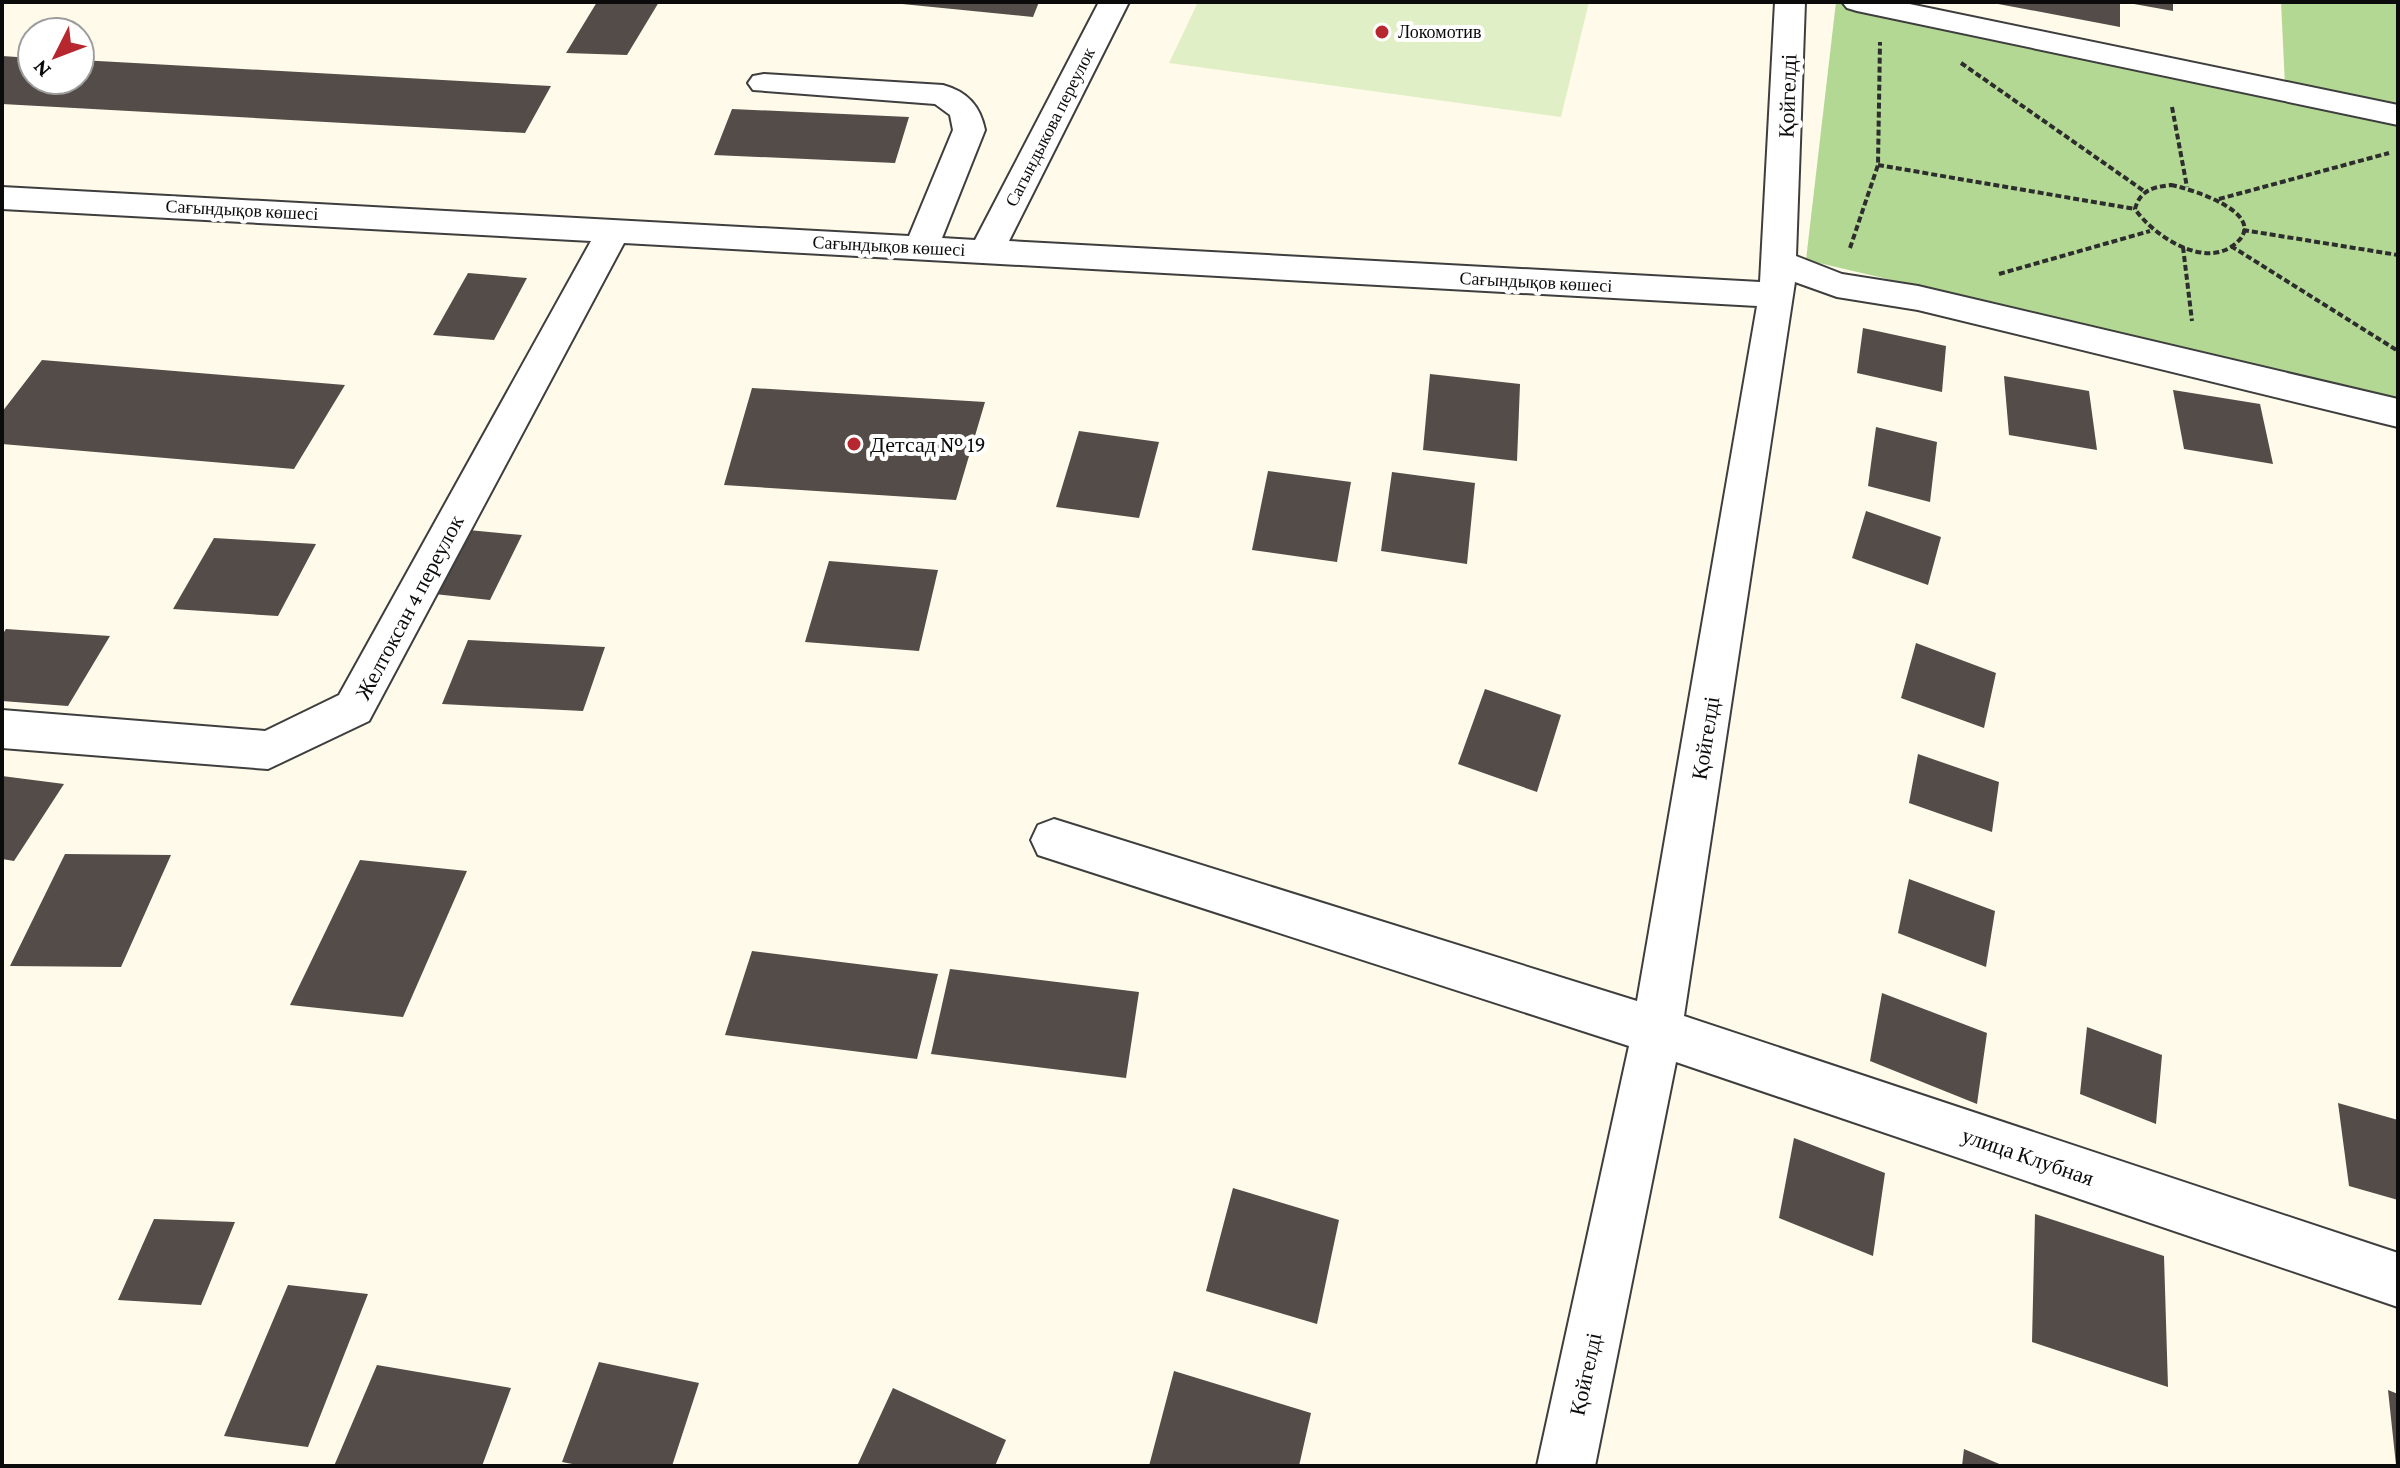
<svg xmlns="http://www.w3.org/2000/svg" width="2400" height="1468" font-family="'Crimson Pro',serif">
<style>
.forest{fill:#b3d894}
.pitch{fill:#e1efc6}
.building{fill:#534c48}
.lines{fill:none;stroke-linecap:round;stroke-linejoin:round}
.minor-casing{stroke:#3e3e3e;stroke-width:4}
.path{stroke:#2d2d2d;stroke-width:4;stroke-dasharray:6 3;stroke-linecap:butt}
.minor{fill:#fff;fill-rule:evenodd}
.poi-dot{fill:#b7272f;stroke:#fff;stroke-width:3}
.labels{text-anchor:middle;stroke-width:8;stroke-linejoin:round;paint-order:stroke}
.far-poi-label{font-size:18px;fill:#0b0b0b;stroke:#fff;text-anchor:start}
.far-street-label{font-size:18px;fill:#0b0b0b;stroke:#fff}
.street-label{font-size:22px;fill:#0b0b0b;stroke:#fff}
.poi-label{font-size:22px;fill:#0b0b0b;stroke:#fff;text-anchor:start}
</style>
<rect width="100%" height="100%" fill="#fffae9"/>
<!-- forest -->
<path class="forest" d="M1836 2H1887L2285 86 2281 2H2398V398L1806 260Z"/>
<!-- pitch -->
<path class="pitch" d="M1198 2H1589L1561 117 1169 63Z"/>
<!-- building -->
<path class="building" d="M597 2H659L627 55 566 53Z
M882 2H1039L1033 17Z
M1993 2H2120V27L1993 3Z
M2134 2H2173V11L2134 4Z
M2 56 32 58V80H80V60L551 86 525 133 2 104Z
M732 109 909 117 895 163 714 155Z
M468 273 527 278 494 340 433 335Z
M1863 328 1946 346 1942 392 1857 373Z
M42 360 345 385 294 469 2 444V412Z
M1430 374 1520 384 1517 461 1423 450Z
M2004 376 2089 391 2097 450 2009 435Z
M752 388 985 402 956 500 724 485Z
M2173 390 2260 404 2273 464 2184 449Z
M1876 427 1937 442 1930 502 1868 486Z
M1079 431 1159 442 1139 518 1056 507Z
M1268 471 1351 482 1337 562 1252 550Z
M1392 472 1475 483 1467 564 1381 551Z
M1866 511 1941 537 1928 585 1852 558Z
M458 529 522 535 490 600 425 593Z
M214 538 316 544 278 616 173 609Z
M829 561 938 570 919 651 805 642Z
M6 629 110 636 68 706 2 701V635Z
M468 640 605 647 583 711 442 704Z
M1916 643 1996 673 1984 728 1901 698Z
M1485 689 1561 715 1537 792 1458 764Z
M1918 754 1999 782 1992 832 1909 803Z
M2 776 64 784 14 861 2 859Z
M65 854 171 855 121 967 10 966Z
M360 860 467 871 403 1017 290 1005Z
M1909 879 1995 911 1986 967 1898 933Z
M752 951 938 974 917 1059 725 1035Z
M950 969 1139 992 1126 1078 931 1054Z
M1882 993 1987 1033 1977 1104 1870 1061Z
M2087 1027 2162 1055 2156 1124 2080 1094Z
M2338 1103 2398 1120V1200L2349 1186Z
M1794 1138 1885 1173 1873 1256 1779 1218Z
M1233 1188 1339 1220 1317 1324 1206 1291Z
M2035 1214 2164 1256 2168 1387 2032 1342Z
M154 1219 235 1222 201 1305 118 1300Z
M288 1285 368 1294 308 1447 224 1436Z
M599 1362 699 1383 672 1466H583L562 1462Z
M377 1365 511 1388 482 1466H334Z
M1174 1371 1311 1413 1299 1466H1149Z
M893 1388 1006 1440 995 1466H857Z
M2388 1390 2398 1394V1465H2396Z
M1964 1449 2004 1466H1962Z"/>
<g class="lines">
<defs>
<path id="minor" d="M1099 2H1129L1009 241 1760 282 1775 2H1805L1796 256 1842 274 1918 286 2398 399V427L1918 310 1837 297 1795 282 1684 1016 2398 1253V1307L1676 1062 1595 1466H1537L1629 1046 1038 855 1031 840 1038 825 1054 819 1637 1001 1757 306 624 243 369 721 268 769 2 748V710L265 731 339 695 591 241 2 209V187L909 236 953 130 950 115 935 104 753 90 748 83 753 76 764 74 943 85C968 92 980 106 985 130L942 238 975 240Z
M1842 2H1900L2398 105V125L1857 11 1847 8Z"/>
</defs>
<!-- minor casing -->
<use href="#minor" class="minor-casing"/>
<!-- path -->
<path class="path" d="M1961 63 2144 191
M2172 107 2187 187
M1878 165 2135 209
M2171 185C2192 189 2277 216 2231 247 2200 267 2152 234 2135 209 2140 190 2153 187 2171 185Z
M2219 199 2389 153
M2243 230 2398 255
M2231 246 2398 351
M2183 247 2192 321
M1850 248 1878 165 1880 42
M1999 274 2150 231"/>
<!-- minor -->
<use href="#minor" class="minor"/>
</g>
<!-- markers -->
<g class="poi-dot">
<circle cx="1382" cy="32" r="8"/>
<circle cx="854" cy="444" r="8"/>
</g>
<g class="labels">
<!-- far-poi labels -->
<g class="far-poi-label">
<text x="1398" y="38">Локомотив</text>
</g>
<!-- far-street labels -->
<g class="far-street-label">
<text transform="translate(1050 127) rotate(-63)" y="6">Сагындыкова переулок</text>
<text transform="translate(242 210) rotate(3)" y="6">Сағындықов көшесі</text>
<text transform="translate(889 246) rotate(3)" y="6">Сағындықов көшесі</text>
<text transform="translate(1536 282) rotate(3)" y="6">Сағындықов көшесі</text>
</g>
<!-- street labels -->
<g class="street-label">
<text transform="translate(1787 96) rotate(-88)" y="8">Қойгелді</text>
<text transform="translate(409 607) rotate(-62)" y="8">Желтоксан 4 переулок</text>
<text transform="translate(1705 738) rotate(-81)" y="8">Қойгелді</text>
<text transform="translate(2028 1156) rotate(19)" y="8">улица Клубная</text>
<text transform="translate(1585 1374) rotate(-78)" y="8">Қойгелді</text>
</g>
<!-- poi labels -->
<g class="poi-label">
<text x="870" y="452">Детсад № 19</text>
</g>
</g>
<!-- border -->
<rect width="2400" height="1468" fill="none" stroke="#0b0b0b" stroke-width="8"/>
<!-- north arrow -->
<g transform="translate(56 56) rotate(228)"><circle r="38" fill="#ffffff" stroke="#9d9d9d" stroke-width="2"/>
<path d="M0-6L14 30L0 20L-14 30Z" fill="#b7272f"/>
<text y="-12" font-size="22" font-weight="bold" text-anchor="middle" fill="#0b0b0b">N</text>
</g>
</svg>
